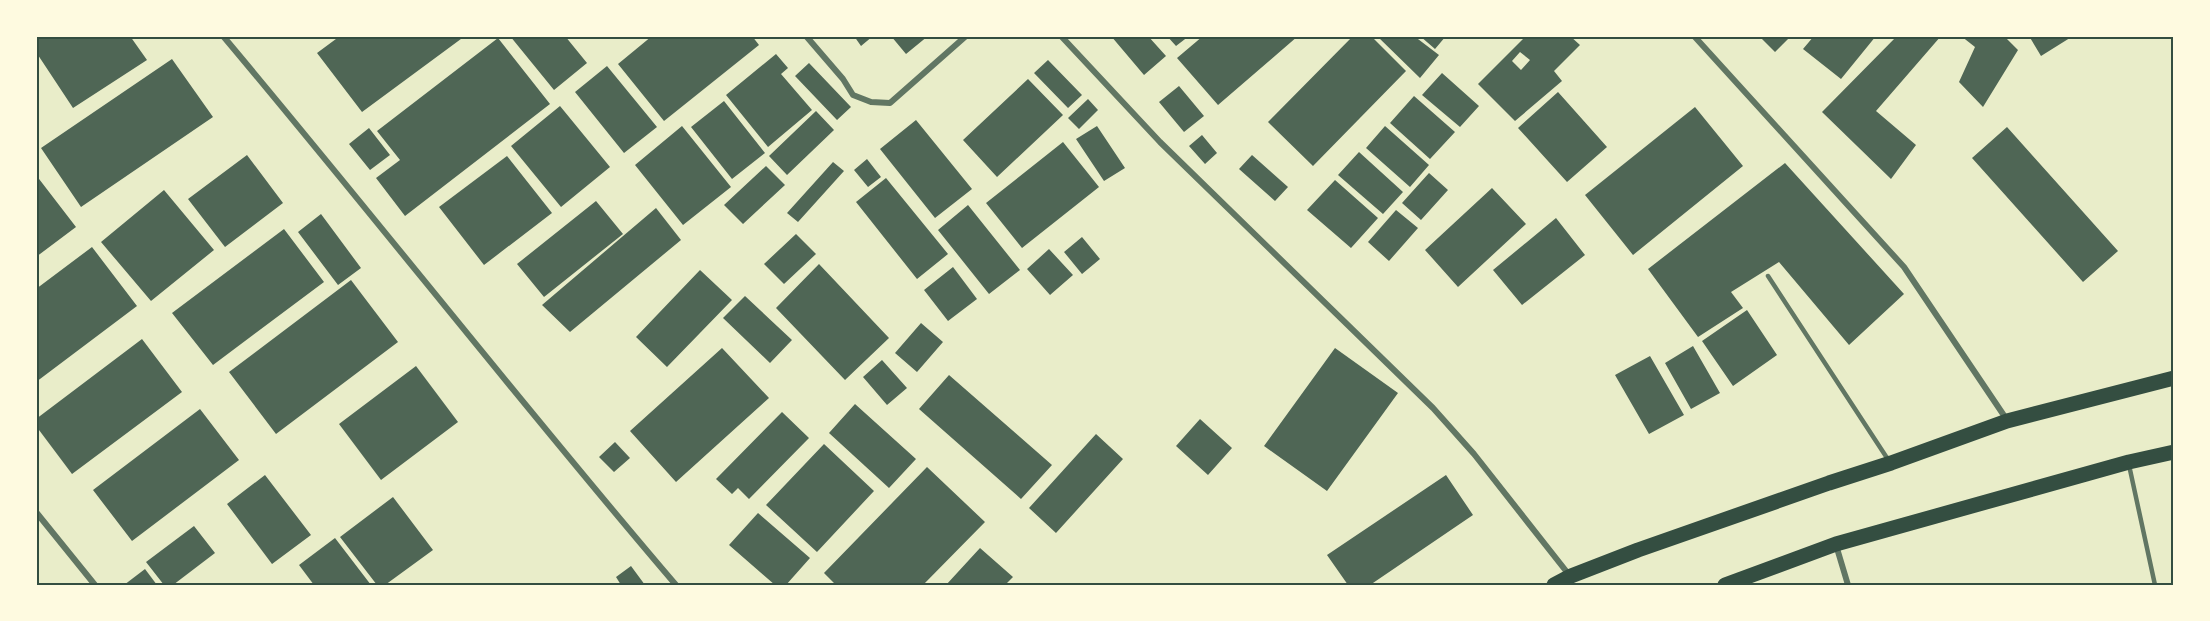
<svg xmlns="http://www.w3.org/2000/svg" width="2210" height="621" font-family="'Archivo Narrow',sans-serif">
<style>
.building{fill:#4f6655;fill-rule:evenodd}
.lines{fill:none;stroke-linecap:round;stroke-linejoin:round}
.service{stroke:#617663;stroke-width:4.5}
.minor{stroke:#617663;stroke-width:6}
.primary{stroke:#344e41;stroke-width:15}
.neatline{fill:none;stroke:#344e41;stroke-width:2}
</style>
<rect width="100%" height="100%" fill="#e9edc9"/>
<!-- building -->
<path class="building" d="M42 36H130L147 60 73 108 36 52V40Z
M340 36H465L362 112 317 53Z
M510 36H565L587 63 554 90Z
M652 36H752L759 45 664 121 618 64Z
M854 36H873L861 46Z
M891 36H928L906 54Z
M1111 36H1148L1166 56 1144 75Z
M1167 36H1189L1176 46Z
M1203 36H1298L1218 105 1177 58Z
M1353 36H1371L1406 71 1313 166 1268 122Z
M1377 36H1414L1439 55 1420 78Z
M1420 36H1446L1435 49Z
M1526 36H1570L1580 45 1554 71 1562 81 1515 121 1478 84ZM1520 52 1530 60 1521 70 1512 61Z
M1759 36H1791L1775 52Z
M1814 36H1876L1841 79 1803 49Z
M1897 36H1941L1876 111 1916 145 1891 179 1822 112Z
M1961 36H2004L2018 50 1983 107 1959 82 1975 47Z
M2029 36H2073L2041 56Z
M498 38 550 104 405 216 376 178 400 160 377 131Z
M776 54 788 68 781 74 812 110 768 147 726 95Z
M172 59 213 117 81 207 41 148Z
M1048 60 1082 95 1068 108 1034 73Z
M809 63 851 107 837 120 795 76Z
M607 66 657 127 624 153 575 92Z
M1442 73 1479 106 1460 127 1422 95Z
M1028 79 1063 115 997 177 963 140Z
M1179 86 1204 116 1184 132 1159 102Z
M1558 92 1607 147 1567 182 1518 128Z
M1414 96 1455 132 1430 159 1390 123Z
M1088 99 1098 110 1079 129 1068 118Z
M724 101 765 153 732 179 691 127Z
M560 106 610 167 561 207 511 146Z
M1695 107 1743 166 1633 255 1585 195Z
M816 111 834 130 787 175 769 156Z
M916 120 972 189 935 218 880 149Z
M682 126 731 187 683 225 635 165Z
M1097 126 1125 168 1104 181 1076 139Z
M1385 126 1429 165 1410 187 1366 148Z
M2007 127 2118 251 2083 282 1972 158Z
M369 128 390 155 370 170 349 144Z
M1202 135 1217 153 1205 164 1189 146Z
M1063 142 1099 187 1022 248 986 203Z
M1359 152 1403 192 1383 214 1338 175Z
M247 155 283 203 225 247 188 199Z
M1252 155 1288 187 1275 201 1239 169Z
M507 156 552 213 484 265 439 207Z
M867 159 881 177 868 187 854 170Z
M833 162 844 171 798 222 787 213Z
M1785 163 1904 294 1849 345 1779 262 1731 292 1743 308 1698 337 1648 269Z
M766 166 785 185 743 224 724 205Z
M1429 173 1448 190 1421 220 1402 203Z
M36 175 76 227 36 257Z
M886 178 948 254 917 279 856 202Z
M1335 180 1378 218 1351 248 1307 210Z
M1492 188 1526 224 1458 287 1425 250Z
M164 190 214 250 151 301 101 242Z
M596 201 623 234 544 297 517 264Z
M968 205 1020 270 989 294 938 230Z
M656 208 681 240 570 332 542 305Z
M1396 210 1418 228 1389 261 1368 242Z
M321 214 361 268 338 285 298 232Z
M1556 218 1585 255 1522 305 1493 270Z
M284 229 324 282 213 365 172 313Z
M796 234 816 254 784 284 764 264Z
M1082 237 1100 259 1082 274 1064 252Z
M92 247 137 306 36 382V289Z
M1049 249 1073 275 1050 295 1027 269Z
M819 264 889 338 845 380 776 308Z
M953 267 977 299 948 321 924 290Z
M700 270 732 300 667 367 636 337Z
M351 280 398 342 276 434 229 372Z
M745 296 792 340 770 363 723 318Z
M1747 310 1777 355 1733 386 1702 341Z
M921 323 943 342 917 372 895 353Z
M142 339 182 392 72 474 36 426V419Z
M1693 346 1720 393 1691 409 1665 363Z
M722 348 769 398 676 482 630 431Z
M1335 348 1398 393 1327 491 1264 446Z
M1650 356 1684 415 1649 434 1615 375Z
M882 360 907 388 887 405 863 377Z
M416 366 458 422 381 480 339 424Z
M949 375 1052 465 1021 499 919 409Z
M855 404 916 459 889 488 829 433Z
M200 409 239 460 132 541 93 490Z
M782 412 809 438 749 499 738 488 732 494 716 479Z
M1200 419 1232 448 1208 475 1176 446Z
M1096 434 1123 459 1056 533 1029 508Z
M615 442 630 458 614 472 599 457Z
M824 444 874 491 817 552 766 505Z
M927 467 985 522 923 585H836L824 573Z
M265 475 311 535 272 564 227 504Z
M1446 475 1473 515 1370 585H1348L1327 555Z
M393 497 433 550 385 585H377L340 537Z
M758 513 810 558 786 585H775L729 545Z
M194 526 215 553 173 585H164L146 562Z
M335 538 371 585H314L299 565Z
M980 548 1013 577 1005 585H946Z
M631 566 645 585H621L616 577Z
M145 569 157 585H124Z"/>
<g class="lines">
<!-- service -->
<path class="service" d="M1768 276 1889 461
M2129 465 2155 585"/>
<!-- minor -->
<path class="minor" d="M223 36C376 218 522 405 676 585
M806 36 843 79 853 95 871 102 890 103 966 36
M1061 36 1160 142 1433 408 1474 454 1570 576
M1694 36 1904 267 2007 420
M36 512 95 585
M1836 545 1848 585"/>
<!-- primary -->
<path class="primary" d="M1554 585 1571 576 1638 550 1829 483 1891 463 2007 421 2174 378
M1725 585 1836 544 2129 462 2174 452"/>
</g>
<!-- border -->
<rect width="2210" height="621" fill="none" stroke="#fefae0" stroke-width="75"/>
<rect x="38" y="38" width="2134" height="546" class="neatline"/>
</svg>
